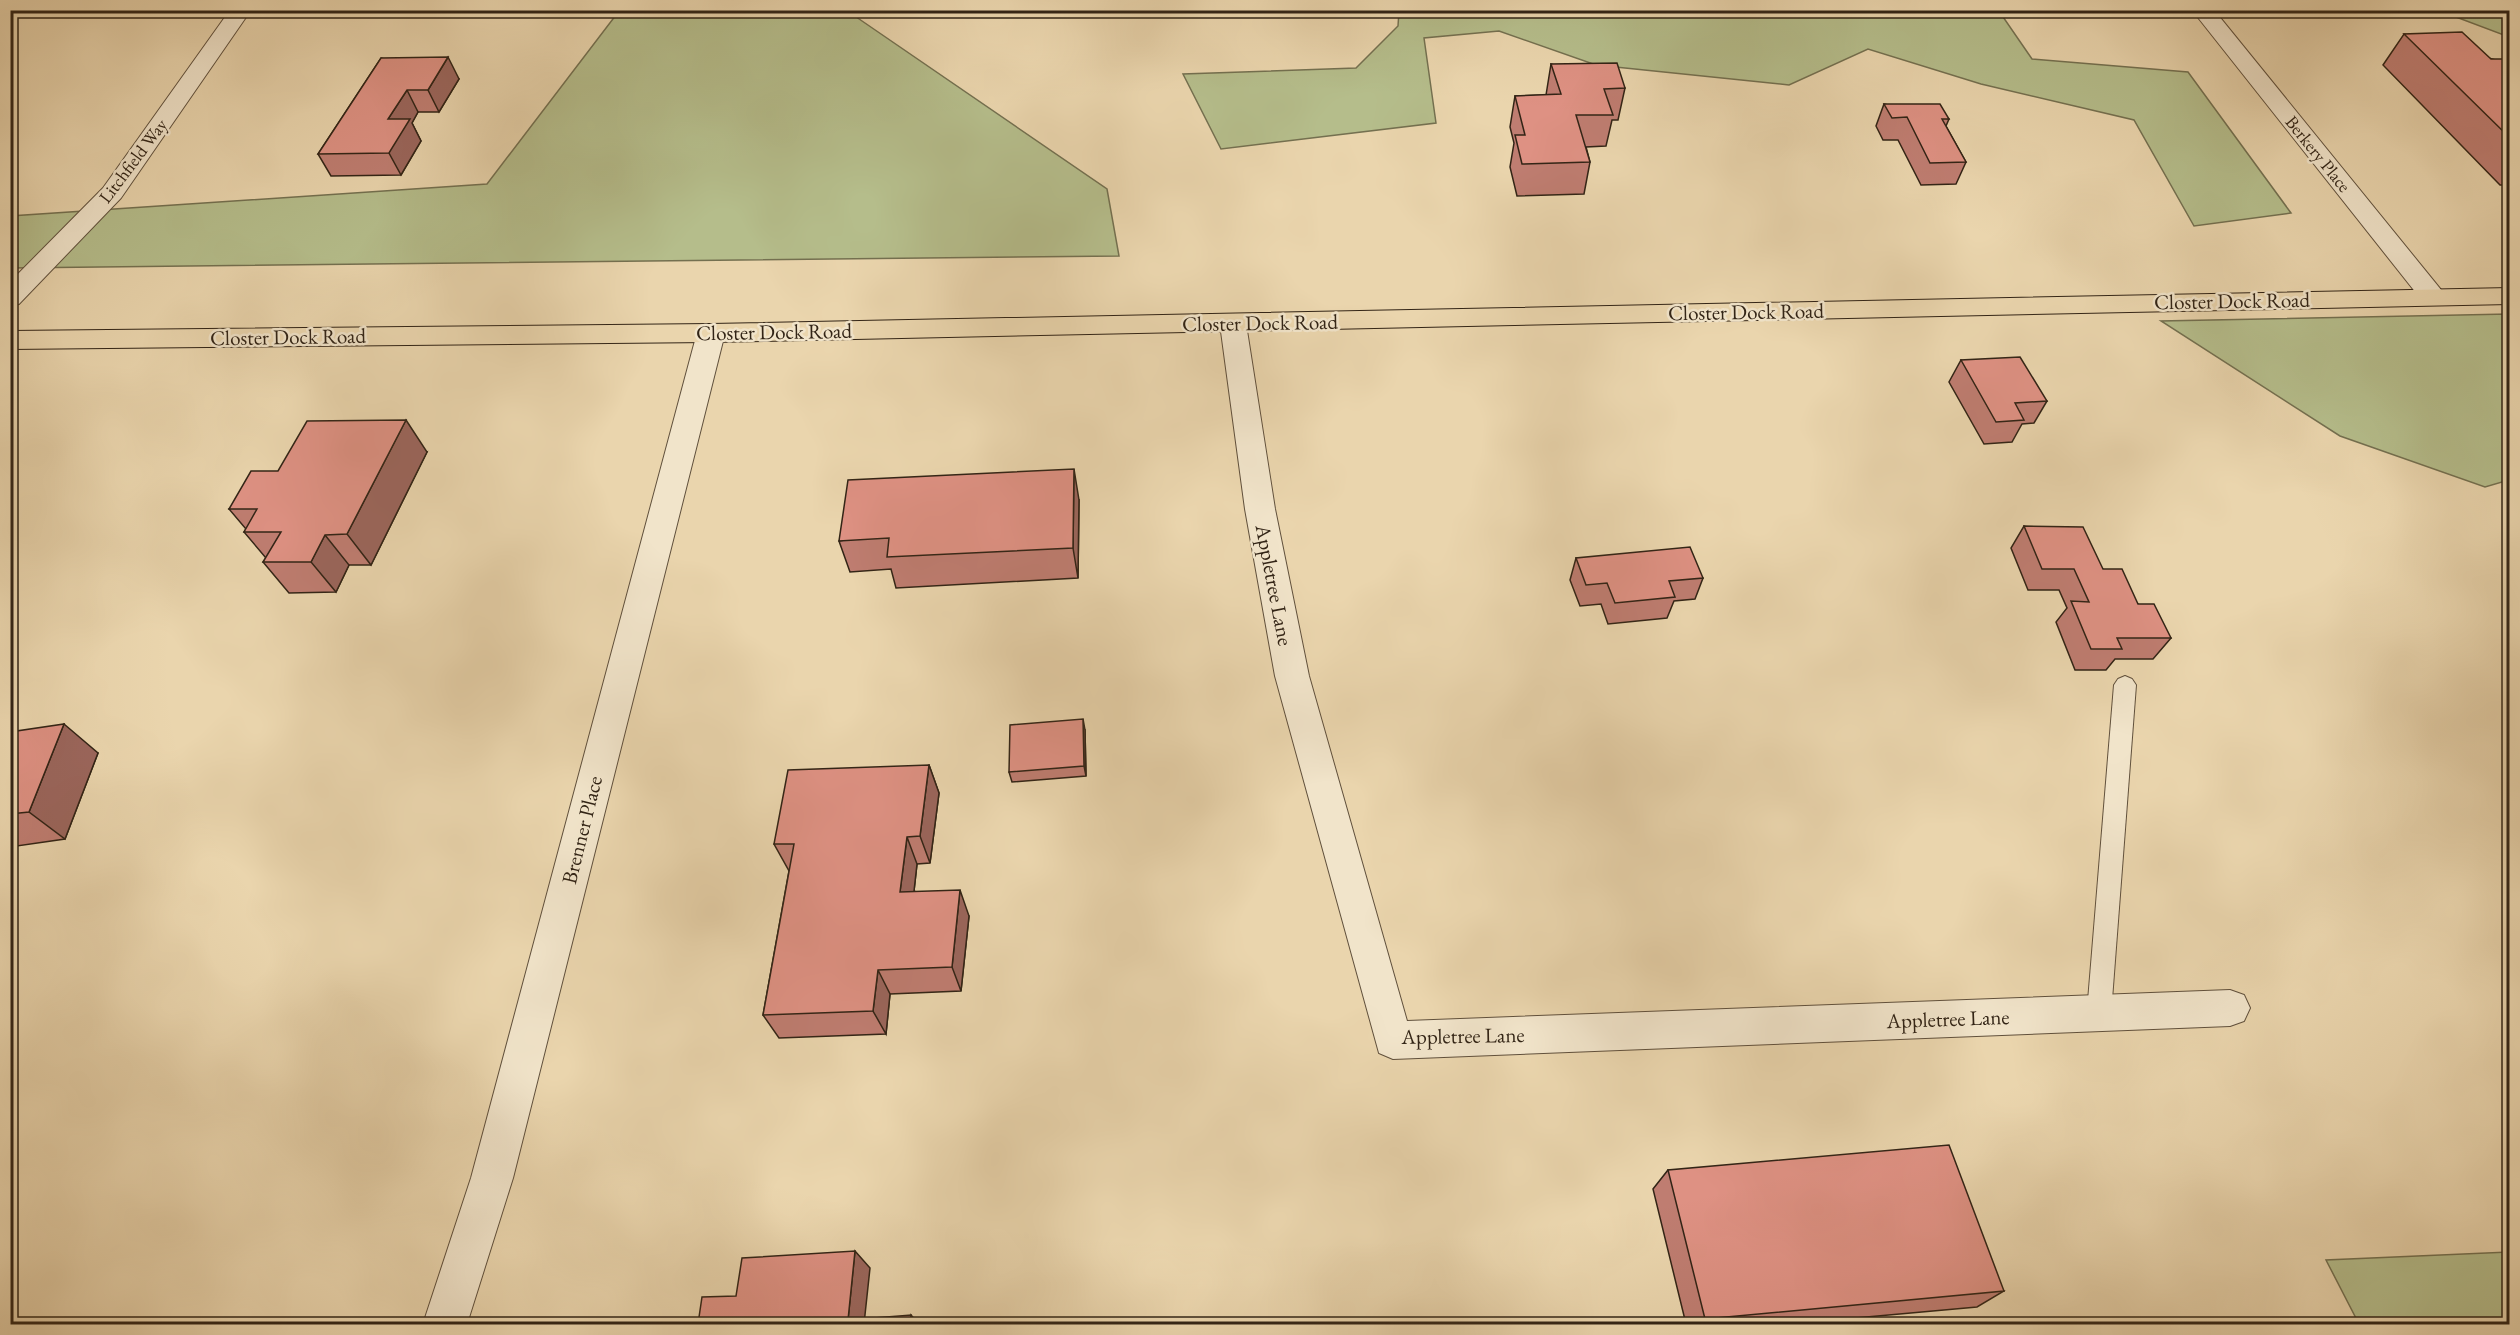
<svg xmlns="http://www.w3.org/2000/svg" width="2520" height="1335" font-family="'EB Garamond',serif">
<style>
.green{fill:#b5bd8b;stroke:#747050;stroke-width:1.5}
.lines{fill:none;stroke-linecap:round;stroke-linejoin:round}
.service-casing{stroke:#60503c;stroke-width:2}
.minor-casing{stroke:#60503c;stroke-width:2}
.primary-casing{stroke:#322416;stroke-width:2}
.service{fill:#f1e4ca;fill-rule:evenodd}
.minor{fill:#f1e4ca;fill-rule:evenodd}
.primary{fill:#ead5ad;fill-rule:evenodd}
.wall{fill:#bf7d71;stroke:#322416;stroke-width:1.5}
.shaded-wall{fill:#9b665c;stroke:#322416;stroke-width:1.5}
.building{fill:#de9183;stroke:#322416;stroke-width:1.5}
.labels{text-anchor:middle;stroke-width:5;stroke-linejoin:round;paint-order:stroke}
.far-street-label{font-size:18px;fill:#322416;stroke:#f1e4ca}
.street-label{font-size:21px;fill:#322416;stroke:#f1e4ca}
</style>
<rect width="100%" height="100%" fill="#ead5ad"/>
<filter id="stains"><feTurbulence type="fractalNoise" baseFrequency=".00333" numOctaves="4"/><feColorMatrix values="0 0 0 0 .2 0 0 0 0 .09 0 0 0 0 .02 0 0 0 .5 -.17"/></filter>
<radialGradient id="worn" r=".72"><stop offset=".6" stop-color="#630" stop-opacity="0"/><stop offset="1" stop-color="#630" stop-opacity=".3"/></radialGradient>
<!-- green -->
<path class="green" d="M846 10 1107 189 1119 256 11 268 10 216 487 184 619 11Z
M1399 11H1999L2032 59 2188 72 2291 213 2194 226 2134 120 1981 84 1868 49 1789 85 1596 65 1499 31 1424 38 1436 123 1221 149 1183 74 1356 68 1398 26Z
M2440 11H2509V37Z
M2509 314V480L2485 487 2340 436 2161 321Z
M2509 1252V1324H2359L2326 1260Z"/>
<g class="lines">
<defs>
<path id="service" d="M2125 676 2132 679 2136 685 2111 1013 2108 1021 2099 1025 2090 1021 2087 1013 2114 685 2118 679Z"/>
<path id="minor" d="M230 10H251L121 198 19 304 10 306V282L103 188Z
M2192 10H2214L2442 291 2446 297 2442 303 2433 305 2424 303Z
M1233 315 1243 318 1246 324 1275 509 1309 676 1407 1021 2230 990 2244 995 2250 1008 2244 1021 2230 1026 1393 1059 1379 1053 1275 676 1245 509 1220 324 1223 318Z
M711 324 721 327 725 333 513 1178 467 1324H423L471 1178 697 333 701 327Z"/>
<path id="primary" d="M2510 288V304L711 342 10 349V331L711 324Z"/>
</defs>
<!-- service casing -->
<use href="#service" class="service-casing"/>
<!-- minor casing -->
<use href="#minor" class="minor-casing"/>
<!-- primary casing -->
<use href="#primary" class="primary-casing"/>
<!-- service -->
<use href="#service" class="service"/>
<!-- minor -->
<use href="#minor" class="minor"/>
<!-- primary -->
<use href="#primary" class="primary"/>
</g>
<!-- wall -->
<path class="wall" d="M43 10H97L95 13H45Z
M2404 34 2510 64V185H2500L2383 65Z
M381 58 459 79 439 112H418L412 123 421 141 401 175 331 176 318 154Z
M1551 64 1625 88 1618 120H1612L1606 146 1586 147 1590 162 1584 194 1517 196 1510 167 1514 143 1510 127 1515 96 1546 95Z
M1884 104 1949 119 1946 126 1966 162 1956 184 1921 185 1898 140H1883L1876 126Z
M1961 360 2047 401 2034 423 2022 424 2012 442 1984 444 1949 382Z
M427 452 371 565H349L336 592 289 593 263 562 266 558 244 532 246 529 229 509Z
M1079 500 1078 578 896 588 891 569 850 572 839 541Z
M2024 526 2103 569 2138 604 2171 638 2153 659H2115L2106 670H2075L2056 622 2067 608 2059 590H2028L2011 548Z
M1576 558 1703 578 1695 599 1674 601 1667 618 1608 624 1601 604 1580 606 1570 580Z
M1085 730 1086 776 1012 782 1009 772Z
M10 732 98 753 65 839 10 847Z
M929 765 939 793 930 863 917 864 914 891 969 916 961 991 890 994 886 1034 779 1038 763 1015 789 871 774 844Z
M1668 1170 2004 1291 1977 1307 1789 1324H1686L1653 1189Z"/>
<!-- shaded-wall -->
<path class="shaded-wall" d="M448 57 459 79 439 112 428 90Z
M407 90 418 112 412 123 421 141 401 175 389 153 388 119Z
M406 420 427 452 371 565 347 534Z
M1074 469 1079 500 1078 578 1073 548Z
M325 535 349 565 336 592 311 562Z
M1083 719 1085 730 1086 776 1084 766Z
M64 724 98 753 65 839 29 812Z
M929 765 939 793 930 863 920 836Z
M907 837 917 864 911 918 900 892Z
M960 890 969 916 961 991 952 967Z
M878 970 890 994 886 1034 873 1011Z
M855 1251 870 1268 864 1324 848 1320Z
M911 1315 919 1324H910Z"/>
<!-- building -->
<path class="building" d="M2462 32 2491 59H2504L2510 64V138L2404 34Z
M448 57 428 90H407L388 119H410L389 153 318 154 381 58Z
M1617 63 1625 88 1604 89 1613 115H1576L1590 162 1522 164 1515 135H1525L1515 96 1561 94 1551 64Z
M1884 104H1940L1949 119H1942L1966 162 1930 163 1907 117 1892 118Z
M2020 357 2047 401 2015 403 2024 420 1996 422 1961 360Z
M406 420 347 534 325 535 311 562H263L281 532H244L257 509H229L251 471H278L307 421Z
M1074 469 1073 548 887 557 889 538 839 541 848 480Z
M2024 526 2083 527 2103 569H2122L2138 604H2154L2171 638H2117L2122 649H2091L2071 601 2089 602 2074 569H2042Z
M1690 547 1703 578 1669 581 1675 597 1615 603 1607 583 1586 585 1576 558Z
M1083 719 1084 766 1009 772 1010 725Z
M64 724 29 812 10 814V732Z
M929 765 920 836 907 837 900 892 960 890 952 967 878 970 873 1011 763 1015 794 844H774L788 770Z
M1949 1145 2004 1291 1705 1319 1668 1170Z
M855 1251 848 1320 911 1315 910 1324H698L702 1297 736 1296 742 1258Z"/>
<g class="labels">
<!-- far-street labels -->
<g class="far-street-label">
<text transform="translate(2318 154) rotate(51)" y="6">Berkery Place</text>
<text transform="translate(133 161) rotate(-53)" y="6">Litchfield Way</text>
</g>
<!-- street labels -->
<g class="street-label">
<text transform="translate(2232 301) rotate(-1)" y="7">Closter Dock Road</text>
<text transform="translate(1746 312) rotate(-1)" y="7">Closter Dock Road</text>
<text transform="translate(1260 323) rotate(-1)" y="7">Closter Dock Road</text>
<text transform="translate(774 332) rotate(-1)" y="7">Closter Dock Road</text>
<text transform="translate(288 337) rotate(-1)" y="7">Closter Dock Road</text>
<text transform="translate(1274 585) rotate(79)" y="7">Appletree Lane</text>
<text transform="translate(582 830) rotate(-76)" y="7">Brenner Place</text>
<text transform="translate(1948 1019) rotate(-2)" y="7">Appletree Lane</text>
<text transform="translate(1463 1036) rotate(-1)" y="7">Appletree Lane</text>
</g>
</g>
<!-- margin -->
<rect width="2520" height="1335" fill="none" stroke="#ead5ad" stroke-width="36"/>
<rect x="12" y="12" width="2496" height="1311" fill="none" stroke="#322416" stroke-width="3"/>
<rect x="18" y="18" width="2484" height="1299" fill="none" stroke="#322416" stroke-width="1.5"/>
<rect width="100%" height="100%" filter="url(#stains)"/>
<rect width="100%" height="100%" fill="url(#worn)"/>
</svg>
